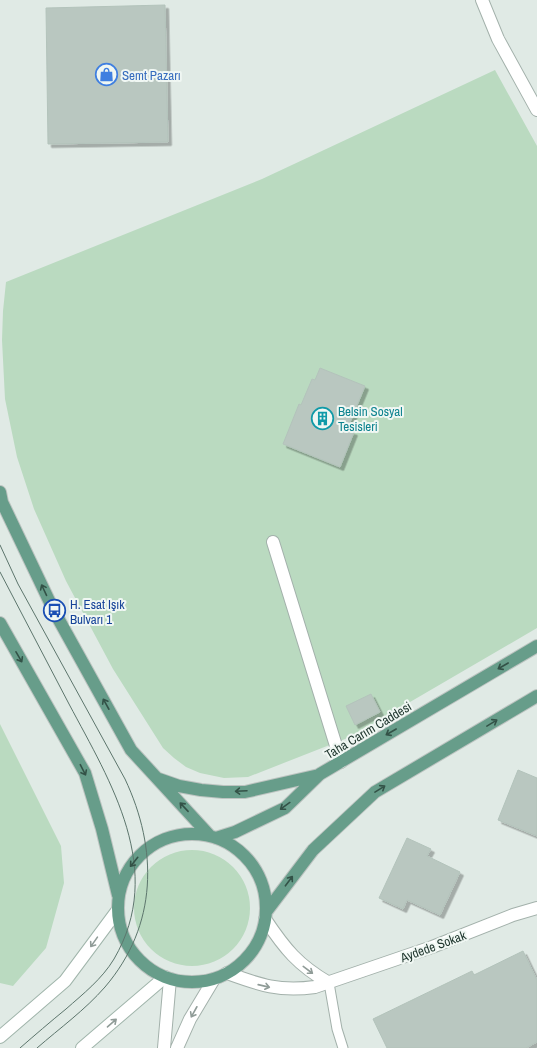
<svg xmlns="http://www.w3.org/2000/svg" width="537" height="1048" font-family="'Archivo Narrow',sans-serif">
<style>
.green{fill:#badac0}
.building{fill:#b9c7c0;stroke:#b3c3bb;filter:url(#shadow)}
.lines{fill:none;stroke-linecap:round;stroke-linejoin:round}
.lane-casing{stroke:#a3b1ab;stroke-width:11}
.street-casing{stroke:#a3b1ab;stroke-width:14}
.secondary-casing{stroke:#a0b5ab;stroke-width:14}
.primary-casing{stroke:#bdc4c1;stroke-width:14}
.lane{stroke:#fff;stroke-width:9}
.street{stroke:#fff;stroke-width:12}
.secondary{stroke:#fff;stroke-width:12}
.primary{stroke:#679d8a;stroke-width:12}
.tram{stroke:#5c756c;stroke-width:1}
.oneway{stroke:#335247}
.oneway2{stroke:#909c98}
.labels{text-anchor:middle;stroke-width:4;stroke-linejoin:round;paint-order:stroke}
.shop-label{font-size:13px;fill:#366cbe;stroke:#f0f7f3;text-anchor:start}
.culture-label{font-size:13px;fill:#0d838f;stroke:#f0f7f3;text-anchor:start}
.transit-label{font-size:13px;fill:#164399;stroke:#f0f7f3;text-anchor:start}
.street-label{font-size:13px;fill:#223931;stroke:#f0f7f3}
</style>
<defs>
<filter id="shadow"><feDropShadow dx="3.5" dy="3.5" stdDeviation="0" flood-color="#0004"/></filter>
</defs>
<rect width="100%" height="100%" fill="#e0eae5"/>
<!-- green -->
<path class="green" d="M495 70 537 146V628L350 737 248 777 224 778 200 773 186 767 174 758 163 748 113 669 66 581 34 509 17 457 5 399 2 340 3 311 6 282 262 179Z
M0 724 61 846 64 883 46 948 13 986 0 983Z
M134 908a58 58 0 1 1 116 0a58 58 0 1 1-116 0Z"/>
<!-- building -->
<path class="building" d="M165 5 168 142 48 144 46 8Z
M320 368 365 386 347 430 354 432 340 467 283 444 299 404 301 405 312 379 315 380Z
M371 694 380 712 355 725 346 706Z
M518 770 537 778V836L498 820Z
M407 838 431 849 427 856 460 872 440 915 407 900 403 909 379 898Z
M523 951 537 980V1042L526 1048H387L373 1019 472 971 474 975Z"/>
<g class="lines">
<defs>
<path id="lane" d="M329 983 337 1029 343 1048"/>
<path id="street" d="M482 0 498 39 537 110
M273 542 341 762
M265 919C285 949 298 965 329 983
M227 973C260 985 279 992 315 987L432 947 513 915 537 908
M164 1048 170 979
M177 1048 190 1019 214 979"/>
<path id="secondary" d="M0 1037 65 981 117 911
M82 1048 165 977"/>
<path id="primary" d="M0 492 2 502 54 611 131 750 210 836
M0 623 85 773 102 829 118 895
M159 779 179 786 201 790 223 792H245L319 775
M118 908a74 74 0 1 1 148 0a74 74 0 1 1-148 0Z
M216 838 235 832 285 808 320 774 537 646
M266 912 313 850 375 792 537 696"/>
</defs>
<!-- lane casing -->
<use href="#lane" class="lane-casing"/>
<!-- street casing -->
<use href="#street" class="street-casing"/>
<!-- secondary casing -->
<use href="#secondary" class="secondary-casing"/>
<!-- primary casing -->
<use href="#primary" class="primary-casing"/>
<!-- lane -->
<use href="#lane" class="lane"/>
<!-- street -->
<use href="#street" class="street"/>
<!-- secondary -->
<use href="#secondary" class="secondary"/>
<!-- primary -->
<use href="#primary" class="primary"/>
<!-- tram -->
<path class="tram" d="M0 545 18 584 125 779C158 849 158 925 105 987 85 1010 60 1028 37 1048
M0 572C23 616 46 660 69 704 111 783 166 870 114 959 102 979 83 994 66 1009 50 1022 35 1035 20 1048"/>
</g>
<!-- one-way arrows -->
<defs><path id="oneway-shaft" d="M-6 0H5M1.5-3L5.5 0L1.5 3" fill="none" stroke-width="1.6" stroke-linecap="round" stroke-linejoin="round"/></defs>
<g class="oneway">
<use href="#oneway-shaft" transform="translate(44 590) rotate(-115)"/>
<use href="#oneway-shaft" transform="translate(19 657) rotate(60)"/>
<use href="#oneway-shaft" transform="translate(503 666) rotate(150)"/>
<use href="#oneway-shaft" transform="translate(106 704) rotate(-119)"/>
<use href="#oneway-shaft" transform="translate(492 723) rotate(-31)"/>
<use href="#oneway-shaft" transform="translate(391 732) rotate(150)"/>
<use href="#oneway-shaft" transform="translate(83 770) rotate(63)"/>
<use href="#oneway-shaft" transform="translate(380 789) rotate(-32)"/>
<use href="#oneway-shaft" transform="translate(241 791) rotate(177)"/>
<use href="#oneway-shaft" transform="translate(285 806) rotate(144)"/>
<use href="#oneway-shaft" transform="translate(184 807) rotate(-133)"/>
<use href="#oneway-shaft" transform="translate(134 862) rotate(129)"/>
<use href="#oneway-shaft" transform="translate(289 881) rotate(-53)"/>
</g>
<g class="oneway2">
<use href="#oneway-shaft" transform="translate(94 942) rotate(125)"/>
<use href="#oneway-shaft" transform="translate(308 970) rotate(37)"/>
<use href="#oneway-shaft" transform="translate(264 986) rotate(13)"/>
<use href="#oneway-shaft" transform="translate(194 1012) rotate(119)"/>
<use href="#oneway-shaft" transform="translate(112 1023) rotate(-41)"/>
</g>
<!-- icons -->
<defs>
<symbol id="shop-ring" viewBox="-11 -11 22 22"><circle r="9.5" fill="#f0f7f3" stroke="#3f7fe0" stroke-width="1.5"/><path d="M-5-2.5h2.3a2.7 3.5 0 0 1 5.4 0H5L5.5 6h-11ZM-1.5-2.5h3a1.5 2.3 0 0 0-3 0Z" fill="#3f7fe0"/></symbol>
<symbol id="building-ring" viewBox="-11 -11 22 22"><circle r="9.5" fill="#f0f7f3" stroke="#0f9aa8" stroke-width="1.5"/><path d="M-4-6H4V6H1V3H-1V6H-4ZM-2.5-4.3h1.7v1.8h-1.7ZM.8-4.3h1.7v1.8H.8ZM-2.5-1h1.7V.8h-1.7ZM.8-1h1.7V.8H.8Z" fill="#0f9aa8"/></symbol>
<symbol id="bus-ring" viewBox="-11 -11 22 22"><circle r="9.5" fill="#f0f7f3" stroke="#1a4fb4" stroke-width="1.5"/><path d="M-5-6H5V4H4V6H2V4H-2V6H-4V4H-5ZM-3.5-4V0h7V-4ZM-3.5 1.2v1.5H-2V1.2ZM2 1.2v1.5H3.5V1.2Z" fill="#1a4fb4"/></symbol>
</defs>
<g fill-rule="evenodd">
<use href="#shop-ring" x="94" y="62" width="25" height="25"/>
<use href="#building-ring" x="310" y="406" width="25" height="25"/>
<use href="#bus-ring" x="42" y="598" width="25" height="25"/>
</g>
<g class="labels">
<!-- shop labels -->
<g class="shop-label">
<text x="122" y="80">Semt Pazarı</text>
</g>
<!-- culture labels -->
<g class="culture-label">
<text x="338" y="416">Belsin Sosyal<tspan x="338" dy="15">Tesisleri</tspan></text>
</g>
<!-- transit labels -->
<g class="transit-label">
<text x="70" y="609">H. Esat Işık<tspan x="70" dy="15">Bulvarı 1</tspan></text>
</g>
<!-- street labels -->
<g class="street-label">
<text transform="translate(368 730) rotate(-31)" y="5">Taha Carım Caddesi</text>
<text transform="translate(433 946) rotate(-20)" y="5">Aydede Sokak</text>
</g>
</g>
</svg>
